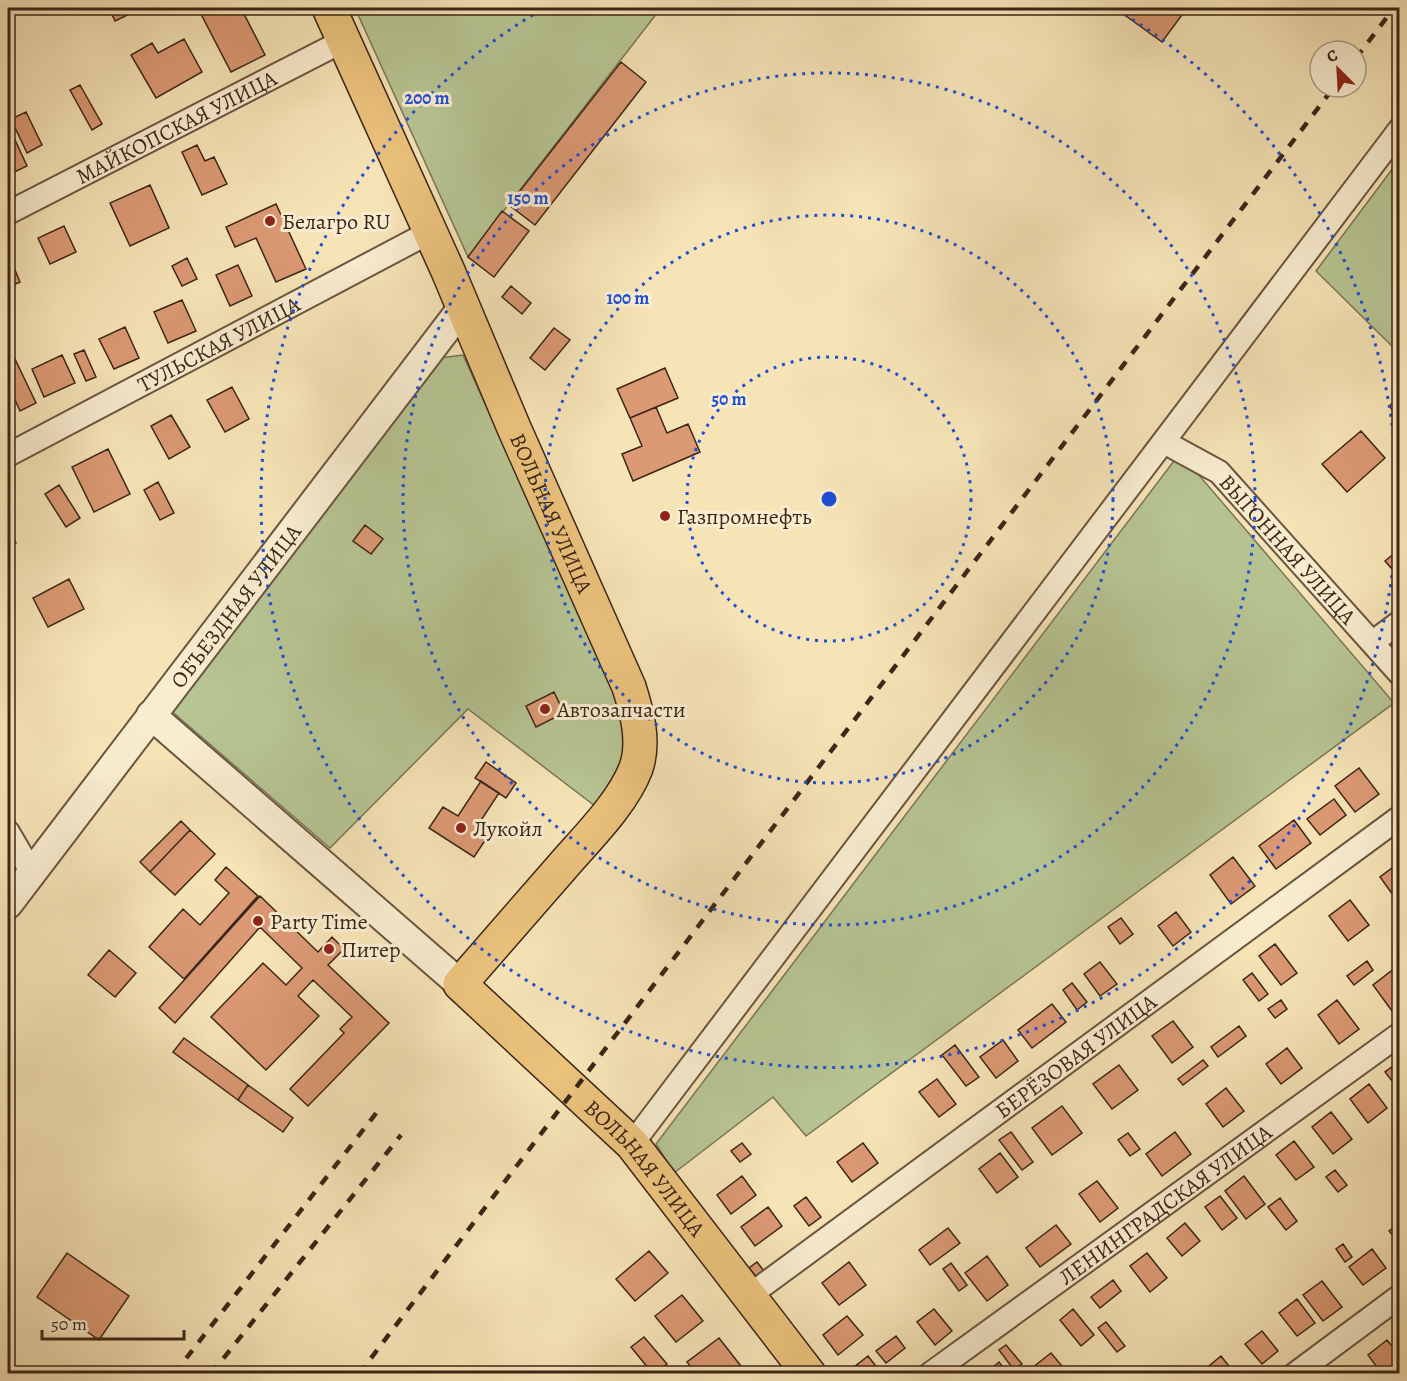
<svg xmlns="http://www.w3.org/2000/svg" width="1407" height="1381" font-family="Alegreya,serif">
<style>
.green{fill:#b7c593;stroke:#7a7556;stroke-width:1.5}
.building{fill:#db9974;stroke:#3c2518;stroke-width:1.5}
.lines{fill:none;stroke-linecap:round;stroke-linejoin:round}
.minor-casing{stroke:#6a5540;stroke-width:26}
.tertiary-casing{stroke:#6a5540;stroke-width:32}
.primary-casing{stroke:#3c2518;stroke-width:36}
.minor{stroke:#f9edd0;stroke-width:22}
.tertiary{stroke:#f9edd0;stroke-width:28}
.primary{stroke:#ebc27c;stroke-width:33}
.rail{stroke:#3c2518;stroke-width:4.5;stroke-dasharray:10 10;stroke-linecap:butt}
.ring{fill:none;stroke:#1d4ed8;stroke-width:3;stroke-dasharray:3 6}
.poi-dot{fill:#8f2418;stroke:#f9edd0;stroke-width:2}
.labels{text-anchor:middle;stroke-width:6;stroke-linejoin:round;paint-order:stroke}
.street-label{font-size:22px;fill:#3c2518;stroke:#f9edd0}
.poi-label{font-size:22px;fill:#3c2518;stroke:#f9edd0;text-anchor:start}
.centre{fill:#1d4ed8;stroke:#f9edd0;stroke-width:3}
.ring-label{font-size:18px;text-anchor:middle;font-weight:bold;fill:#1d4ed8;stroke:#f9edd0;stroke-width:6;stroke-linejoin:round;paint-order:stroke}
</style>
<rect width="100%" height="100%" fill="#f6e4b7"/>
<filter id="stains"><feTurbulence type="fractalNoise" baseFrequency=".00333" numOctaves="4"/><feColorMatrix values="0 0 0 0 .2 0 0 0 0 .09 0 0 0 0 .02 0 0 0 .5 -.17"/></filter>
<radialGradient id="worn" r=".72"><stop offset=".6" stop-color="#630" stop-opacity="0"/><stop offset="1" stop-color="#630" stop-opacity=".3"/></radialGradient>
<!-- green -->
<path class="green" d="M355 8H661L468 257Z
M1399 160V353L1316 271Z
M463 355 613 686 632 745 623 775 595 806 468 709 330 848 169 709 440 358Z
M1180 453 1394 703 806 1136 773 1097 674 1173 656 1144Z"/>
<!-- building -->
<path class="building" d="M109 8H139L140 9 115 21Z
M215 8H241L265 55 231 72 201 14Z
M1115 8H1187L1162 42Z
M184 39 202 72 156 98 131 55 152 43 158 53Z
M621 62 646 82 535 225 509 205Z
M80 85 102 124 92 130 70 90Z
M26 112 42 145 27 153 11 119Z
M10 129 27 166 8 175V131Z
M197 145 205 161 214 157 227 184 202 195 182 152Z
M150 185 169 228 130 246 110 203Z
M276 204 306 269 276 282 256 238 235 247 226 227Z
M502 211 529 231 494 277 468 257Z
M64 226 76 252 50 264 38 238Z
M8 253 20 282 8 287Z
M187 258 197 279 182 286 172 266Z
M238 265 252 296 230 306 216 275Z
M511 286 531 303 522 314 502 297Z
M182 300 196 331 168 343 154 312Z
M125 327 139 358 114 369 99 339Z
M554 328 570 340 545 370 530 358Z
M84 350 96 377 86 381 74 354Z
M62 355 75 383 44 397 32 369Z
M15 359 36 403 20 411 8 384V362Z
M665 368 678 398 630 418 617 389Z
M232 387 249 419 225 432 207 400Z
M1400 397V418L1389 406Z
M656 407 667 433 688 424 700 452 633 481 622 454 642 446 630 418Z
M171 415 190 447 169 459 151 426Z
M1361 431 1385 458 1347 492 1322 464Z
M108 449 130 494 94 512 72 467Z
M158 482 174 513 160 520 144 490Z
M59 485 80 518 66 527 45 494Z
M365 525 383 539 371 554 353 541Z
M8 528 16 543 8 547Z
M1396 552 1400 556V578L1385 561Z
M69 579 84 609 48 627 33 598Z
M554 692 564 713 536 727 526 706Z
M486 762 516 783 506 798 475 778Z
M1359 768 1379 794 1355 812 1335 786Z
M481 781 499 793 476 828 488 836 474 857 429 828 443 807 458 816Z
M1334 799 1346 815 1320 835 1307 819Z
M1294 820 1311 843 1276 869 1259 846Z
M181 821 190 830 150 872 140 862Z
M190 830 215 854 175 895 150 872Z
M1233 857 1255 886 1231 904 1210 875Z
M1400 862V901L1398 902 1380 877Z
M226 867 258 896 184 979 149 947 183 909 200 925 229 893 215 880Z
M260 896 318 952 332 937 344 949 328 965 389 1023 308 1106 290 1089 344 1033 340 1029 352 1017 313 980 298 996 319 1016 266 1070 211 1017 263 963 286 985 302 968 260 927 175 1023 159 1008Z
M1350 900 1369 925 1348 941 1329 916Z
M1176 912 1191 932 1173 946 1158 926Z
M1121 918 1133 934 1120 944 1108 927Z
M1275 944 1297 973 1281 985 1259 956Z
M109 950 136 973 115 997 88 975Z
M1367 961 1373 970 1354 985 1347 976Z
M1100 962 1117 984 1100 996 1084 974Z
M1399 965 1400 1005 1392 1011 1373 985Z
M1252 973 1268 994 1259 1001 1243 980Z
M1072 983 1087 1002 1077 1010 1063 990Z
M1281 1000 1287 1009 1275 1018 1268 1009Z
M1337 1000 1359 1029 1339 1044 1318 1015Z
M1052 1004 1066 1022 1032 1048 1018 1030Z
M1173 1021 1193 1047 1172 1063 1152 1036Z
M1239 1026 1246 1036 1218 1057 1211 1047Z
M184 1038 248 1085 238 1100 173 1052Z
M1003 1040 1018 1061 996 1078 980 1057Z
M955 1045 979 1077 966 1086 942 1055Z
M1287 1048 1302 1068 1281 1084 1266 1064Z
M1203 1060 1208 1066 1183 1085 1178 1079Z
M1400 1061V1091L1385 1072Z
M1119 1065 1138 1090 1112 1109 1093 1084Z
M937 1079 956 1104 939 1117 919 1092Z
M1369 1084 1387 1108 1368 1123 1350 1099Z
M248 1085 293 1118 283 1132 238 1100Z
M1226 1088 1244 1111 1223 1127 1206 1104Z
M1062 1106 1082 1133 1052 1155 1032 1128Z
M1331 1112 1352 1139 1333 1154 1312 1127Z
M1011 1132 1033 1162 1022 1170 999 1140Z
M1175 1132 1191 1154 1162 1176 1146 1154Z
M1128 1133 1140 1149 1130 1156 1118 1140Z
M1294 1141 1314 1167 1296 1180 1276 1155Z
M742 1143 751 1154 740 1162 731 1151Z
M863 1143 878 1163 852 1182 837 1162Z
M1000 1153 1018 1177 997 1193 979 1169Z
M1335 1170 1347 1185 1338 1192 1326 1177Z
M742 1176 756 1195 731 1214 717 1195Z
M1244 1176 1265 1204 1246 1219 1225 1191Z
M1097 1181 1118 1208 1100 1222 1079 1194Z
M1220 1196 1237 1218 1222 1230 1205 1207Z
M806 1197 821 1217 809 1226 794 1206Z
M1280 1198 1297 1221 1286 1230 1268 1207Z
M768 1207 782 1226 755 1246 741 1227Z
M1185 1223 1200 1241 1182 1256 1167 1238Z
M1400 1223V1244L1389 1231Z
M1056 1225 1071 1244 1040 1267 1026 1248Z
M948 1228 960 1243 930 1265 919 1250Z
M1343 1244 1352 1257 1345 1262 1336 1249Z
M1372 1249 1386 1268 1363 1285 1349 1267Z
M649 1251 668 1273 635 1301 616 1279Z
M67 1253 129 1296 99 1340 37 1297Z
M1147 1253 1167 1278 1150 1292 1130 1266Z
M987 1256 1008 1285 987 1301 965 1273Z
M757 1262 764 1271 757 1278 749 1268Z
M849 1262 866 1285 839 1305 822 1283Z
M951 1263 967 1285 959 1291 943 1269Z
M1113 1280 1121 1291 1100 1308 1091 1297Z
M1322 1281 1342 1307 1323 1321 1303 1295Z
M682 1295 703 1321 676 1342 655 1316Z
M1297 1299 1315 1323 1297 1336 1279 1313Z
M934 1309 952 1331 935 1345 917 1322Z
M1073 1309 1094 1335 1081 1346 1060 1320Z
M847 1316 863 1335 838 1355 823 1335Z
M1106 1322 1125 1346 1117 1352 1098 1328Z
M1262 1331 1278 1351 1262 1364 1245 1344Z
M896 1336 905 1348 886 1363 876 1351Z
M644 1337 667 1364 655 1374H653L631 1347Z
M719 1338 744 1370 739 1374H696L687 1362Z
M1387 1340 1400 1356V1374H1382L1368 1355Z
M1006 1345 1022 1364 1014 1370 999 1350Z
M1051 1353 1067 1372 1036 1374 1032 1368Z
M868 1356 882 1374H851L849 1371Z
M1221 1356 1235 1374H1205L1203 1371Z
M999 1362 1008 1374H985Z"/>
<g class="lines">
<defs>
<g id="minor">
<path id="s1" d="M8 213 345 40"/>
<path id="s2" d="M1164 442 1219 472 1400 674"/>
<path id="s3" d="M8 455 430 232"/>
<path d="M1373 642 1400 622"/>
<path d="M8 832 32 873"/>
<path d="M632 1144 1400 129"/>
<path id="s4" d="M750 1295 1400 817"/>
<path id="s5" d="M930 1374 1400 1034"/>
<path d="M1295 1374 1400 1296"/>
</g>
<g id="tertiary">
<path d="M151 715 460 984"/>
<path id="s6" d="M8 904 463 307"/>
</g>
<g id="primary">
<path id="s7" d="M329 8 448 271 514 428 629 687C637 712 645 742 636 768 623 803 587 838 562 867 528 906 494 945 460 984L632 1144 809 1374"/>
</g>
</defs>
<!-- minor casing -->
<use href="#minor" class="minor-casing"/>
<!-- tertiary casing -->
<use href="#tertiary" class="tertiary-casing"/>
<!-- primary casing -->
<use href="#primary" class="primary-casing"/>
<!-- minor -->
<use href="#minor" class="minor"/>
<!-- tertiary -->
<use href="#tertiary" class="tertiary"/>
<!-- primary -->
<use href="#primary" class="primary"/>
<!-- rail -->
<path class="rail" d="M1356 58 1394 8
M174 1374 377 1112
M211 1374 401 1135
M359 1374 1334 87"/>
</g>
<!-- distance rings -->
<g class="ring">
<circle cx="829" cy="499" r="142"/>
<circle cx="829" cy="499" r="284"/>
<circle cx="829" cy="499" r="426"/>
<path d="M1117 10A568 568 0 1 1 541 10"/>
</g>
<!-- markers -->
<g class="poi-dot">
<circle cx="270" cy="221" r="6"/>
<circle cx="665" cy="516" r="6"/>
<circle cx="545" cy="709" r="6"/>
<circle cx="461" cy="828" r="6"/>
<circle cx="258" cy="921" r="6"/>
<circle cx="329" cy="949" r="6"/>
</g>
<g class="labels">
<!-- street labels -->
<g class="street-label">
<text dy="8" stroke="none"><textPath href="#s1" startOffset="189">МАЙКОПСКАЯ УЛИЦА</textPath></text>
<text dy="8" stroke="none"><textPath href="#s3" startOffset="238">ТУЛЬСКАЯ УЛИЦА</textPath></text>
<text dy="8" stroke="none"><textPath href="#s7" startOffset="552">ВОЛЬНАЯ УЛИЦА</textPath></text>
<text dy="8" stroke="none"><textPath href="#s2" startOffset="166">ВЫГОННАЯ УЛИЦА</textPath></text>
<text dy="8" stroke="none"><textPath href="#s6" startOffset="375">ОБЪЕЗДНАЯ УЛИЦА</textPath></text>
<text dy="8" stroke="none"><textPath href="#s4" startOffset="404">БЕРЁЗОВАЯ УЛИЦА</textPath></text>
<text dy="8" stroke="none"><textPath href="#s7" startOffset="1366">ВОЛЬНАЯ УЛИЦА</textPath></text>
<text dy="8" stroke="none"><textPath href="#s5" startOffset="290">ЛЕНИНГРАДСКАЯ УЛИЦА</textPath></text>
</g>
<!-- poi labels -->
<g class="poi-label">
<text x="282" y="229">Белагро RU</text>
<text x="677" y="524">Газпромнефть</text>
<text x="557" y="717">Автозапчасти</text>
<text x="473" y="836">Лукойл</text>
<text x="270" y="929">Party Time</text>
<text x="341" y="957">Питер</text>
</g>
</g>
<circle cx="829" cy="499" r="9" class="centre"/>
<g class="ring-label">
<text x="427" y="104">200 m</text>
<text x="528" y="204">150 m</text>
<text x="628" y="304">100 m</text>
<text x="729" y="405">50 m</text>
</g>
<!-- margin -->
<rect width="1407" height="1381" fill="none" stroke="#f6e4b7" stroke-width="30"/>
<rect x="9" y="9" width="1389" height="1363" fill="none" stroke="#3c2518" stroke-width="3"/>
<rect x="15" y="15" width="1377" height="1351" fill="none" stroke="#3c2518" stroke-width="1.5"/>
<!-- north arrow -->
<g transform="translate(1338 69) rotate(336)"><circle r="28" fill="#f9edd0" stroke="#ad9d86" stroke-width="1.5"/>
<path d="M0-4.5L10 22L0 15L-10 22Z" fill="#8f2418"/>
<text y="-9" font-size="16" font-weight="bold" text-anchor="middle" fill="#3c2518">С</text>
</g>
<!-- scale -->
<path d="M42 1330v9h142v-9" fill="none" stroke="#3c2518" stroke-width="3"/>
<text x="51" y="1330" font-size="18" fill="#3c2518" stroke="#f9edd0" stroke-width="4.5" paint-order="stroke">50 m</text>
<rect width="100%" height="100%" filter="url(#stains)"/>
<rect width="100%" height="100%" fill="url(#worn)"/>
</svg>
